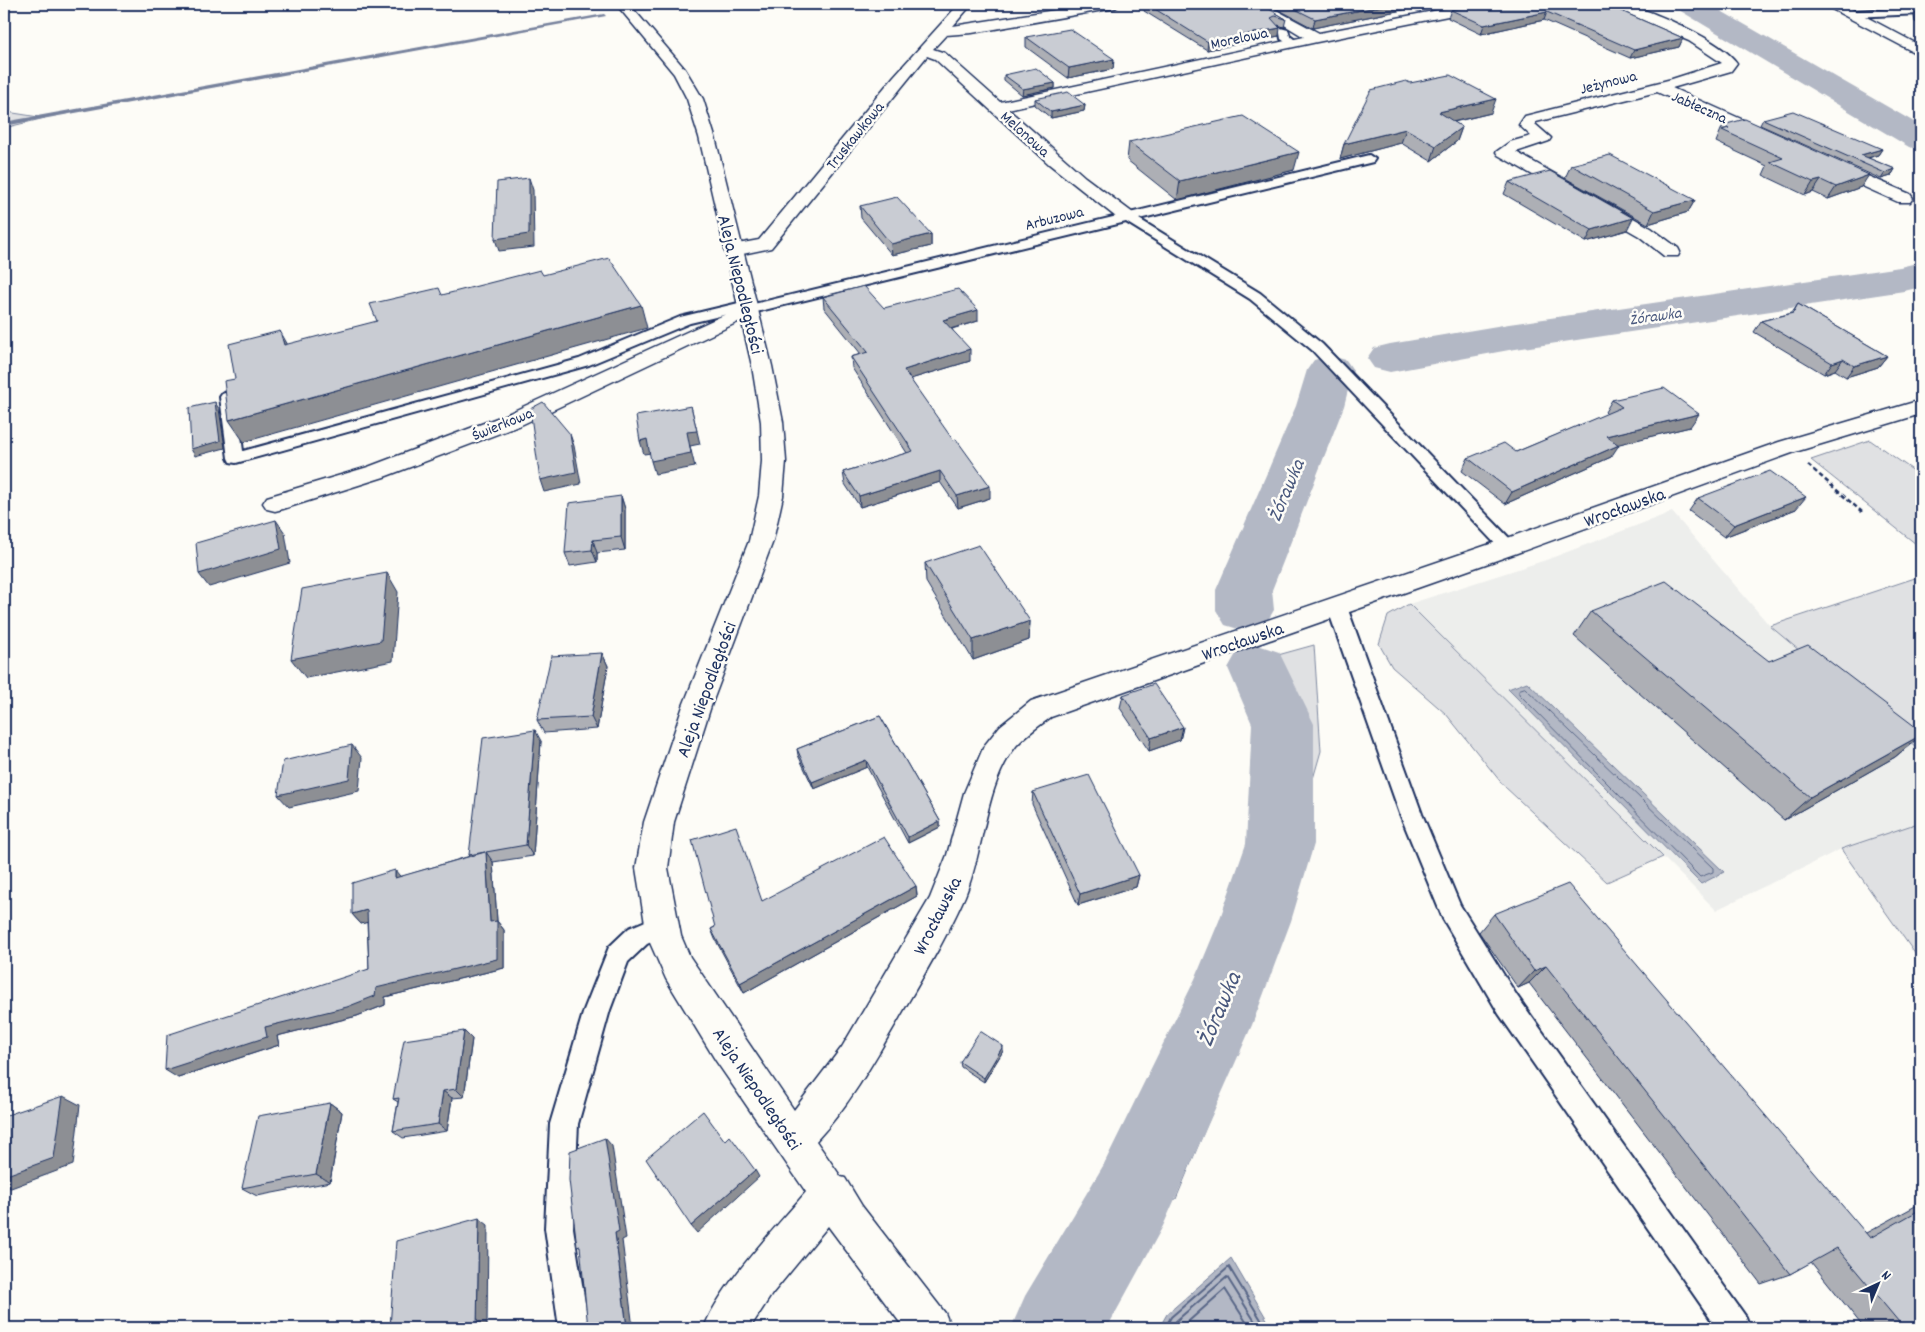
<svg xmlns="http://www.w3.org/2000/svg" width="1925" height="1332" font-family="Dekko,sans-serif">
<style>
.built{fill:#edeeec}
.green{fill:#e0e1e3;stroke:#7e88a0}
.water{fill:#b3b8c5;stroke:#76819c}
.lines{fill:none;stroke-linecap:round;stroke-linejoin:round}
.shore-far1{stroke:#586687;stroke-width:1}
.shore{stroke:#586687;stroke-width:2}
.stream{fill:#76819c;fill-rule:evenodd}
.river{fill:#b3b8c5;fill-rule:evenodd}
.lane-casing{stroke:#1b2f5e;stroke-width:4}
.street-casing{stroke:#1b2f5e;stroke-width:3}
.secondary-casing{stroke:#1b2f5e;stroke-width:3}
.path{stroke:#1b2f5e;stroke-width:2.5;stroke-dasharray:4.5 3;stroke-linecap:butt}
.lane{fill:#fdfcf7;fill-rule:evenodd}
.street{fill:#fdfcf7;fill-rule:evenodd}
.secondary{fill:#fdfcf7;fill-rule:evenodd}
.wall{fill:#adafb5;stroke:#1b2f5e}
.shaded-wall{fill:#8d8f94;stroke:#1b2f5e}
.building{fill:#c9ccd3;stroke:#1b2f5e}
.labels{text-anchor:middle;stroke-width:5;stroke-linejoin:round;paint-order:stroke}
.far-street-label{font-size:16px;fill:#1b2f5e;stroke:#fdfcf7}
.far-water-label{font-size:16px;font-style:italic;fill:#49587d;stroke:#fdfcf7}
.street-label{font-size:19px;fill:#1b2f5e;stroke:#fdfcf7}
.water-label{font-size:20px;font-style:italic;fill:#49587d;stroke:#fdfcf7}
.near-water-label{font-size:24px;font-style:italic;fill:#49587d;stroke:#fdfcf7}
</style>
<rect width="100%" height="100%" fill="#fdfcf7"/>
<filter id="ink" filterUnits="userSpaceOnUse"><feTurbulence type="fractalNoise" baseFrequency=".02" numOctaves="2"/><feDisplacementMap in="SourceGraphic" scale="10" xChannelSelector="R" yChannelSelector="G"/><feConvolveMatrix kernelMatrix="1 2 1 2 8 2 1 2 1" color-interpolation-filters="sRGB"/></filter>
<g filter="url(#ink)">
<!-- built -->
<path class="built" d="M1672 512 1770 626 1921 752V822L1841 849 1716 910 1409 604 1546 560Z"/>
<!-- green -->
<path class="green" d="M7 112 45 118 4 128V113Z
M1870 440 1921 476V548L1811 460Z
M1921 576V752L1770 626Z
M1409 604 1663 857 1607 882 1504 786 1446 714 1392 667 1379 644 1388 616Z
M1314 645 1321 751 1303 814 1261 995 1176 1199 1145 1208V1199L1170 1153 1249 982 1289 830 1284 706 1278 655Z
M1921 822V962L1841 849Z"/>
<!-- water -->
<path class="water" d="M1527 682 1724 872 1701 884 1508 689Z
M1231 1258 1272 1328H1159L1167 1314Z"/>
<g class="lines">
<!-- shore-far1 -->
<path class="shore-far1" d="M1525 688 1713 868V872L1700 877 1519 694V690Z"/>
<!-- shore -->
<path class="shore" d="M1165 1328 1171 1317 1229 1267 1266 1328
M1172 1328 1176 1321 1227 1277 1259 1328
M1181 1328 1225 1289 1250 1328"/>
<!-- stream -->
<path class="stream" d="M663 4H672L642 10 640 9Z
M604 14 606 16 4 126V122Z"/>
<!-- river -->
<path class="river" d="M1675 4H1709L1921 126V150L1909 147 1679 10Z
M1921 262V287L1904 291 1509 350 1390 372 1374 368 1367 358 1374 348 1390 344 1509 324 1900 267Z
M1330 356 1346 360 1353 370 1344 406 1272 590 1274 610 1265 625 1245 631 1225 625 1216 610V590L1296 406 1307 370 1314 360Z
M1258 645 1279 652 1314 724V844L1291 921 1252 1025 1163 1226 1107 1328H1011L1025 1296 1103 1166 1195 979 1219 921 1246 844 1252 724 1228 668 1237 652Z"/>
<defs>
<path id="lane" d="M1921 8V14L1852 17 1847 14 1852 11Z
M1273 26 1288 30 1290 36 1299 43 1298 45H1290L1281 39 1280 33 1271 28Z
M1369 155 1375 159 1373 162 1139 219 1260 293 1322 344 1514 543 1517 547 1514 551 1508 553 1502 551 1312 350 1250 299 1126 222 748 314 741 311 690 323 589 365 236 463 230 462 228 458 220 397 222 394 228 392 236 397 243 451 579 359 680 317 747 301 754 304Z
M1337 600 1344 602 1347 607 1422 814 1460 905 1517 996 1746 1317 1750 1328H1717L1499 1014 1443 919 1400 814 1327 607 1330 602Z
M662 914 671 917 674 925 671 933 647 944 628 962 610 1010 578 1124 573 1228 589 1328H559L545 1228 550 1124 584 1010 609 947 629 928Z"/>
<path id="street" d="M959 4H972L953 26 1094 4H1121L1115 8 972 33 946 35 933 49 945 53 1000 102 1304 37 1250 4H1265L1319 33 1470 4H1494L1488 8 1317 42 1008 109 1085 177 1133 213 1136 217 1133 221H1121L1049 164 935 59 927 56 771 248 733 256 727 254 724 250 727 246 759 240 894 76Z
M1607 4C1613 4 1620 3 1626 4 1654 12 1721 40 1737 63L1731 71 1672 88 1777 135 1779 138 1771 143 1765 141 1657 92 1536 122 1535 124 1551 138 1549 141 1516 152 1651 228 1678 248 1680 252 1678 256H1664L1639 236 1498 155 1496 152 1510 142 1531 136 1519 125 1525 116 1672 79 1722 63 1689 41 1608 7Z
M1827 4H1842L1921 46V56L1828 7Z
M1830 160 1910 194 1913 198 1910 202H1898L1824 169 1822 165 1824 161Z
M748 304 755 306 758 310 755 314 521 425 384 477 283 509 275 511 267 509 263 503 267 497 368 467 505 415Z"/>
<path id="secondary" d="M616 4H629L685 69 703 99 715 137 772 366 783 422 786 461 783 496 773 541 711 706 674 822 668 868 681 936 690 957 794 1110 842 1047 930 898 947 855 964 793 984 746 1000 726 1031 701 1499 541 1779 442 1921 400V414L1795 452 1517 553 1051 717C1039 726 1026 735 1016 746 984 787 985 848 965 896 945 941 919 983 895 1025 871 1066 848 1107 816 1141L841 1177 845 1178 862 1206 945 1313 951 1328H904L828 1226 772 1294 750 1328H704C720 1285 775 1229 806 1192L716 1061 666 979 647 936 636 868 644 822 683 706 749 541 759 496 762 461 761 422 752 366 699 137 687 99 674 74Z"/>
</defs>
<!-- lane casing -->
<use href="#lane" class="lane-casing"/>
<!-- street casing -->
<use href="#street" class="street-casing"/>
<!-- secondary casing -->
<use href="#secondary" class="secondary-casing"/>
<!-- path -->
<path class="path" d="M1808 465 1862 512"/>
<!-- lane -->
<use href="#lane" class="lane"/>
<!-- street -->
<use href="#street" class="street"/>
<!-- secondary -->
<use href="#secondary" class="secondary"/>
</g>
<!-- wall -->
<path class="wall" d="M1145 4H1261L1286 19 1284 27 1278 25 1279 36 1207 50 1144 11Z
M1268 4H1461L1431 10 1422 6 1313 28Z
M1605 4 1683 38 1679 47 1630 58 1544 20 1481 34 1448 18 1451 10Z
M1911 4H1921V25L1915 22 1914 16 1919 8 1911 7Z
M1026 37 1114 59 1113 69 1068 78 1026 47Z
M1004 75 1055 83V88L1022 95 1004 80Z
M1410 83 1491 113 1454 122 1462 127 1457 141 1431 161 1401 143 1340 159 1344 144Z
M1035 99 1085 105 1084 111 1051 118 1035 105Z
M1763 119 1882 149 1878 155 1868 158 1895 169 1891 176 1881 179 1760 125Z
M1723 125 1861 187 1828 199 1813 192 1805 195 1763 175 1767 166 1716 142Z
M1129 142 1294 170 1177 200 1127 160Z
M1571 165 1695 200 1688 212 1648 224 1565 178Z
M1509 182 1627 230 1586 242 1504 194Z
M860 206 931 234V246L892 255 861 218Z
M823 297 884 308 978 321 952 329 970 361 910 379 990 498 958 508 940 482 860 507 845 484 843 472 907 453 852 368 851 357 861 354 824 308Z
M1798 304 1887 356 1878 367 1846 377 1835 370 1824 374 1754 332 1761 321 1792 313Z
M1612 400 1690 427 1618 444 1611 457 1505 504 1462 471 1468 458 1516 452 1607 414 1605 412Z
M621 496 625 509V550L597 553V562L570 566 565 553Z
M1698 498 1796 509 1724 537 1689 511Z
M925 563 1030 621 1029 640 973 660 926 582Z
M1591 611 1769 661 1921 731V736L1895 757 1784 820 1574 636Z
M602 653 608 666 597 729 544 733 537 720Z
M1123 695 1183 727 1180 740 1149 751 1120 708Z
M880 716 940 821V827L908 843 867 767 814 789 798 755 797 749Z
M541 741 533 856 493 862 497 921 504 930V968L385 997V1005L357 1016 277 1036 279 1045 178 1078 369 969 367 922 361 924 352 914 400 877 470 856 469 855Z
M1033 792 1139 875 1136 887 1078 905 1032 804Z
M916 886 917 896 744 993 715 939 711 929 762 901Z
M1494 914 1866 1233 1921 1203V1328H1864L1811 1262 1790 1274 1761 1284 1529 983 1518 988 1479 932Z
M464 1031 472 1039 464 1097 452 1098 447 1131 403 1138 393 1131 398 1102 393 1099Z
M1003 1051 984 1082 961 1067 960 1062Z
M330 1103 342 1112 330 1182 257 1196 242 1188Z"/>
<!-- shaded-wall -->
<path class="shaded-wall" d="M1392 4H1422V6L1313 28 1315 19Z
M1432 4H1461L1431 10Z
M1547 12 1544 20 1481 34 1484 25Z
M1280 28 1279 36 1207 50 1208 42Z
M1683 38 1679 47 1630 58 1634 50Z
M1114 59 1113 69 1068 78 1069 68Z
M1055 83V88L1022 95 1023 89Z
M1496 99 1491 113 1435 126 1439 112Z
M1085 105 1084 111 1051 118V112Z
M1462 127 1457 141 1431 161 1436 146Z
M1406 129 1401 143 1340 159 1344 144Z
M1882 149 1878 155 1857 161 1861 155Z
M1299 152 1294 170 1177 200 1180 181Z
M1895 169 1891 176 1881 179 1885 173Z
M1869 175 1861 187 1828 199 1836 187Z
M529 178 533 190 534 247 499 251 495 239Z
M1821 180 1813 192 1805 195 1813 182Z
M1695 200 1688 212 1648 224 1654 211Z
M1633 218 1627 230 1586 242 1592 230Z
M931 234V246L892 255 891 244Z
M641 305 647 328 244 442 229 420Z
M978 310V321L943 331V320Z
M280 331 293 354 284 345Z
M970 349V361L904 381V370Z
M1887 356 1878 367 1846 377 1854 366Z
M1843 359 1835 370 1824 374 1832 363Z
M215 402 219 409 225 448 195 456 191 449Z
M691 406 700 444 690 446 695 467 655 474 651 461 687 432Z
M1699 414 1690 427 1599 449 1606 436Z
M570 434 574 446 581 484 544 492 540 480Z
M647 439 651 453 644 454 640 441Z
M1619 445 1611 457 1505 504 1512 492Z
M940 471V482L860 507 859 496Z
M990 486V498L958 508 957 496Z
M621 496 625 509V550L621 537Z
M1806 497 1796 509 1724 537 1734 525Z
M276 520 285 533 290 563 209 587 199 574Z
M593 540 597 553V562L592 550Z
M387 573 398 592 393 661 306 678 291 659Z
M1030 621 1029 640 973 660V640Z
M602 653 608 666 597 729 591 717Z
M1183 727 1180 740 1149 751 1151 738Z
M535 730 541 741 533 856 526 845Z
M1921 735 1895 757 1784 820 1810 797Z
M352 745 362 758 359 791 289 807 278 795Z
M866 760 867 767 814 789 812 782Z
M940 821V827L908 843V837Z
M486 852 493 862 497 921 504 930V968L385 997V1005L357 1016 277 1036 279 1045 178 1078 165 1070 265 1027 376 988 490 922Z
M395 870 403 880 395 878Z
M1139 875 1136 887 1078 905 1080 894Z
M916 886 917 896 744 993 740 983Z
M367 910 376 920 361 924 352 914Z
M1546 966 1529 983 1518 988 1534 971Z
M464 1031 472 1039 464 1097 456 1089Z
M1003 1046V1051L984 1082V1078Z
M443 1091 452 1098 447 1131 438 1124Z
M63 1096 80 1105 73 1165 11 1188 4 1185V1176Z
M330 1103 342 1112 330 1182 316 1174Z
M605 1138 612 1146 626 1238 622 1240 633 1328H627L615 1233Z
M755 1170 759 1177 697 1233 691 1226Z
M479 1218 488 1225 487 1328H477Z"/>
<!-- building -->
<path class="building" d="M1147 4H1261L1286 19 1275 16 1271 18 1280 28 1208 42Z
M1285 4H1392L1315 19Z
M1480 4H1605L1683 38 1634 50 1547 12 1484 25 1451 10Z
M1070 29 1114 59 1069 68 1026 37Z
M1036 68 1055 83 1023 89 1004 75Z
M1450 75 1496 99 1439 112 1462 127 1436 146 1406 129 1344 144 1371 90 1406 81 1410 83Z
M1068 92 1085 105 1051 112 1035 99Z
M1793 111 1882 149 1861 155 1895 169 1885 173 1763 119Z
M1243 116 1299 152 1180 181 1129 142Z
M1745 119 1869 175 1836 187 1821 180 1813 182 1770 162 1783 158 1722 130 1729 128 1723 125Z
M1610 155 1695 200 1654 211 1571 165Z
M1550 171 1633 218 1592 230 1509 182Z
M529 178V234L495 239 497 182Z
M897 197 931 234 891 244 860 206Z
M609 258 641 305 229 420 224 381 235 379 229 344 280 331 284 345 377 321 370 304 439 288 442 295 540 270 543 275Z
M864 286 884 308 958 289 978 310 943 320 970 349 904 370 953 440 956 439 990 486 957 496 940 471 859 496 843 472 913 451 851 357 868 352 823 297Z
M1798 304 1887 356 1854 366 1843 359 1832 363 1761 321 1793 313Z
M1664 388 1699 414 1606 436 1619 445 1512 492 1468 458 1504 443 1516 452 1622 407 1612 400Z
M215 402 220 441 191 449 189 408Z
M543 402 570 434 576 472 540 480 530 409Z
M691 406 697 431 687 432 691 453 651 461 647 439 640 441 636 416Z
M1770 471 1806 497 1734 525 1698 498Z
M621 496V537L593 540 592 550 565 553 569 503Z
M276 520 281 549 199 574 196 543Z
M979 545 1030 621 973 640 925 563Z
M387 573 381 641 291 659 302 589Z
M1666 581 1769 661 1808 645 1921 731V735L1810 797 1591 611Z
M602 653 591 717 537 720 551 656Z
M1154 684 1183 727 1151 738 1123 695Z
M880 716 940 821 908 837 866 760 812 782 797 749Z
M535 730 526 845 486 852 490 922 497 921V959L376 988 375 996 347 1007 265 1027 267 1037 165 1070 167 1035 369 969 367 910 352 914V883L395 870V878L485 852 469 855 483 738Z
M352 745 349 779 278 795 283 761Z
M1089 775 1139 875 1080 894 1033 792Z
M736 826 762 901 884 837 916 886 740 983 711 929 715 927 692 840Z
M1568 884 1870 1238 1921 1209V1328H1904L1837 1248 1790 1274 1546 966 1534 971 1494 914Z
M464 1031 456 1089 443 1091 438 1124 393 1131 399 1098 393 1099 404 1040Z
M980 1031 1003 1046 984 1078 960 1062Z
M63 1096 54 1158 4 1176V1116Z
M330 1103 316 1174 242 1188 258 1116Z
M703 1111 725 1141 730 1136 755 1170 691 1226 646 1159Z
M605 1138 619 1231 615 1233 627 1328H588L580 1246 577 1247 569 1180 570 1151Z
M479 1218 477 1328H390L396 1241Z"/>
</g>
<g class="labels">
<!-- far-street labels -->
<g class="far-street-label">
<text transform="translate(1239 37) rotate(-12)" y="6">Morelowa</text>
<text transform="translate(1608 81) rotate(-14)" y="6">Jeżynowa</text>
<text transform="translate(1700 106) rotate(24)" y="6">Jabłeczna</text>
<text transform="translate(1026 133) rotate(42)" y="6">Melonowa</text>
<text transform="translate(854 135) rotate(-51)" y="6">Truskawkowa</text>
<text transform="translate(1054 217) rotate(-14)" y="6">Arbuzowa</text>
<text transform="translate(502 423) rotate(-22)" y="6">Świerkowa</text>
</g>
<!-- far-water labels -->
<g class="far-water-label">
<text transform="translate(1655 315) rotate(-8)" y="6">Żórawka</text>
</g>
<!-- street labels -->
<g class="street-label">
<text transform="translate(742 284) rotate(76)" y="7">Aleja Niepodległości</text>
<text transform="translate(1624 506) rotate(-20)" y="7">Wrocławska</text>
<text transform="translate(1242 640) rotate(-19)" y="7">Wrocławska</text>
<text transform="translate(705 689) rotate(-70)" y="7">Aleja Niepodległości</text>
<text transform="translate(936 915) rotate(-63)" y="7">Wrocławska</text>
<text transform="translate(758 1088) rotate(56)" y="7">Aleja Niepodległości</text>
</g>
<!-- water labels -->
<g class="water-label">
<text transform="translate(1285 490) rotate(-67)" y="7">Żórawka</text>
</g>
<!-- near-water labels -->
<g class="near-water-label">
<text transform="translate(1218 1009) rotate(-67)" y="8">Żórawka</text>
</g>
</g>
<!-- margin -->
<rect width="1925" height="1332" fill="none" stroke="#fdfcf7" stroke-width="20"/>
<rect x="10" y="10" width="1905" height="1312" fill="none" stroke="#1b2f5e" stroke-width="2" filter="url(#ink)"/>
<!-- north arrow -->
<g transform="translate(1878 1284) rotate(44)" stroke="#fdfcf7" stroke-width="4" paint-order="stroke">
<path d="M0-4L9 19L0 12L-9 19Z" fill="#1b2f5e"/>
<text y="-8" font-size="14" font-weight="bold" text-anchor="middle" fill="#1b2f5e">N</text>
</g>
</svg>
